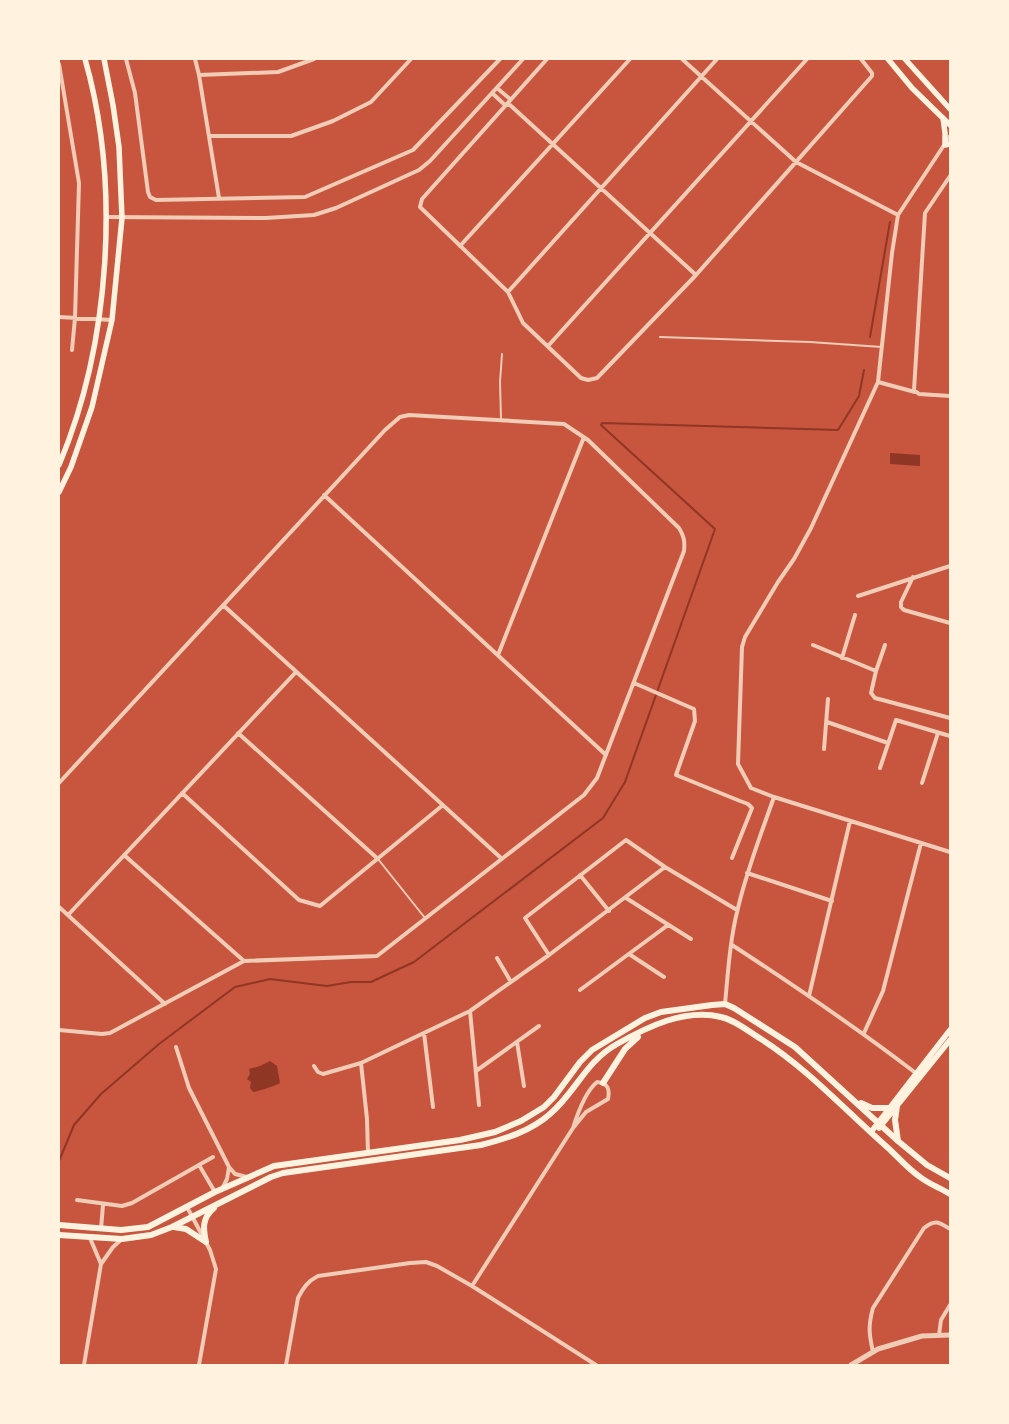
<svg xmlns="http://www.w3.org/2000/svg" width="1009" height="1424" font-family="'Nunito Sans',sans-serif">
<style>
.water{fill:#8f3625}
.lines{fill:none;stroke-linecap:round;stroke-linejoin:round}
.stream{stroke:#8f3625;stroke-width:2}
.service{stroke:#f1ccb7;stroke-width:2}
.minor{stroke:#f1ccb7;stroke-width:4}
.tertiary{stroke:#f1ccb7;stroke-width:5}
.secondary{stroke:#fff3e0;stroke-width:5.5}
.primary{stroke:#fff3e0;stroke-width:6}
</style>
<rect width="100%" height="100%" fill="#c8553d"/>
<!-- water -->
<path class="water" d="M890 453 920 455V466L890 464Z
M270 1061 277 1066 280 1083C278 1085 256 1092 253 1092L250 1088 251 1082 247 1079 250 1074 249 1069 260 1066Z"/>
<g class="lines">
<!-- stream -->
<path class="stream" d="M870 337 890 222
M59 1161 74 1125 101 1094 159 1044 235 987 270 979 327 986 351 982H371L414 962 603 818 625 782 715 529 601 425 602 423 838 430 859 396 864 370"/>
<!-- service -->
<path class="service" d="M660 337 810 342 882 347
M501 419 500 382 502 354
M378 859 425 918"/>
<!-- minor -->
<path class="minor" d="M126 59 135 93 148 192 150 197 156 200 305 197 413 150 500 59
M195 59 199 75 219 198
M547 59 422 199 420 207 508 292 523 323 581 378 588 380 597 378 696 275 872 76V73L861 59
M682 59 796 162 898 215
M59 64 79 183 75 318 72 350
M199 75 278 72 314 59
M497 88 510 99
M492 93 505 105H510L696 275
M210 136H291L333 121 371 102 411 59
M950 136 898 215 892 253 878 382 811 528 794 559 778 582 745 637 742 647 738 764 751 788 774 797 950 852
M950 176 925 213 914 390 919 394 950 396
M106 217 266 218 314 215 336 208 419 170 430 161 523 59
M460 246 630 59
M508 292 717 59
M59 317 112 320
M548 346 807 59
M878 382 915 392
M324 495 606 755
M913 577 901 602V607L904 610 950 623
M858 596 950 566
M223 605 501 858
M813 645 876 671
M885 645 876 671 871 693 875 698 950 718
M498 655 584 437
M842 658 855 615
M634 683 694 709 695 721 676 775 740 801 748 804 752 808 732 858
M827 722 888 743
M238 733 378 859
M824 749 828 699
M880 768 896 720 950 736
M59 783 385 430 400 417 409 415 564 424 588 440 679 528C684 536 685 541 684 551L597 778 584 795 377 956 244 961 110 1033 102 1034 59 1030
M922 783 938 733
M182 793 299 900 320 906 443 805
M124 855 244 961
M747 873 832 901
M580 875 609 911
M626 898 691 939
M59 907 165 1004
M68 915 296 672
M732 945C795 986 857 1028 917 1074
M629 954 664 977
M549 955 525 918 626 840 665 867 737 910
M497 958 511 982
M580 990 668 925
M809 996 850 821
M725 1004C728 972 730 939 738 908 747 870 761 834 774 797
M470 1011 479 1105
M424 1033 433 1107
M864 1033 883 991 921 843
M517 1042 524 1086
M176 1047 189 1088 229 1167 235 1174 247 1177
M361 1063 367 1119 368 1153
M314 1066 318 1072 323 1074 361 1063 470 1011 549 955 665 867
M476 1071 539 1026
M199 1165 215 1192
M223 1187 227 1179 229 1167
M77 1200 122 1206 132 1203 213 1157
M187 1207 210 1250 216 1269 199 1365
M101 1229 103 1205
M101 1264 113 1247 122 1239
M472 1286 573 1128 586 1112 608 1099C610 1089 608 1083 597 1082 585 1092 578 1112 573 1128
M939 1335 941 1320 950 1305
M873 1352C869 1334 868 1326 873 1308L924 1228C935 1219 939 1222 950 1229
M84 1365 101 1264 90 1238
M286 1365 298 1298C303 1288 308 1281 318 1276L410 1263 426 1262 437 1266 472 1286 596 1365"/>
<!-- tertiary -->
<path class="tertiary" d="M851 1365 878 1349 922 1336 950 1335"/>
<!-- secondary -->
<path class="secondary" d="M888 59 912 88 950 125
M905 59 950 109
M943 118 945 133V145L950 144
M59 465C110 344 121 185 85 59
M59 492 71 467 92 407 112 320 122 218 119 147 113 105 104 59
M879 1128 950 1040
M871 1132 950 1030"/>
<!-- primary -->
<path class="primary" d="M603 1083 625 1049 638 1037
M861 1103 872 1108H889
M897 1106 895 1120 898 1141
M59 1225 121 1230 148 1227 215 1192 274 1166 460 1140 495 1132 521 1121 544 1107 554 1097 580 1062 592 1050 645 1018 661 1012 712 1005 725 1004 734 1008 795 1047 898 1141 927 1165 950 1178
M174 1227 186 1229 206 1242
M59 1235 122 1239 151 1235 172 1227 271 1177 283 1173 481 1145C505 1139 531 1131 550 1114 576 1092 585 1062 617 1044 647 1027 685 1008 721 1017 735 1020 748 1031 761 1039 808 1069 845 1110 887 1147 898 1157 908 1169 920 1177 929 1184 940 1188 950 1194
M206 1242C203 1228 202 1218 214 1208"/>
</g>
<!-- border -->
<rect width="1009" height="1424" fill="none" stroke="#fff3e0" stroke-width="120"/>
</svg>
